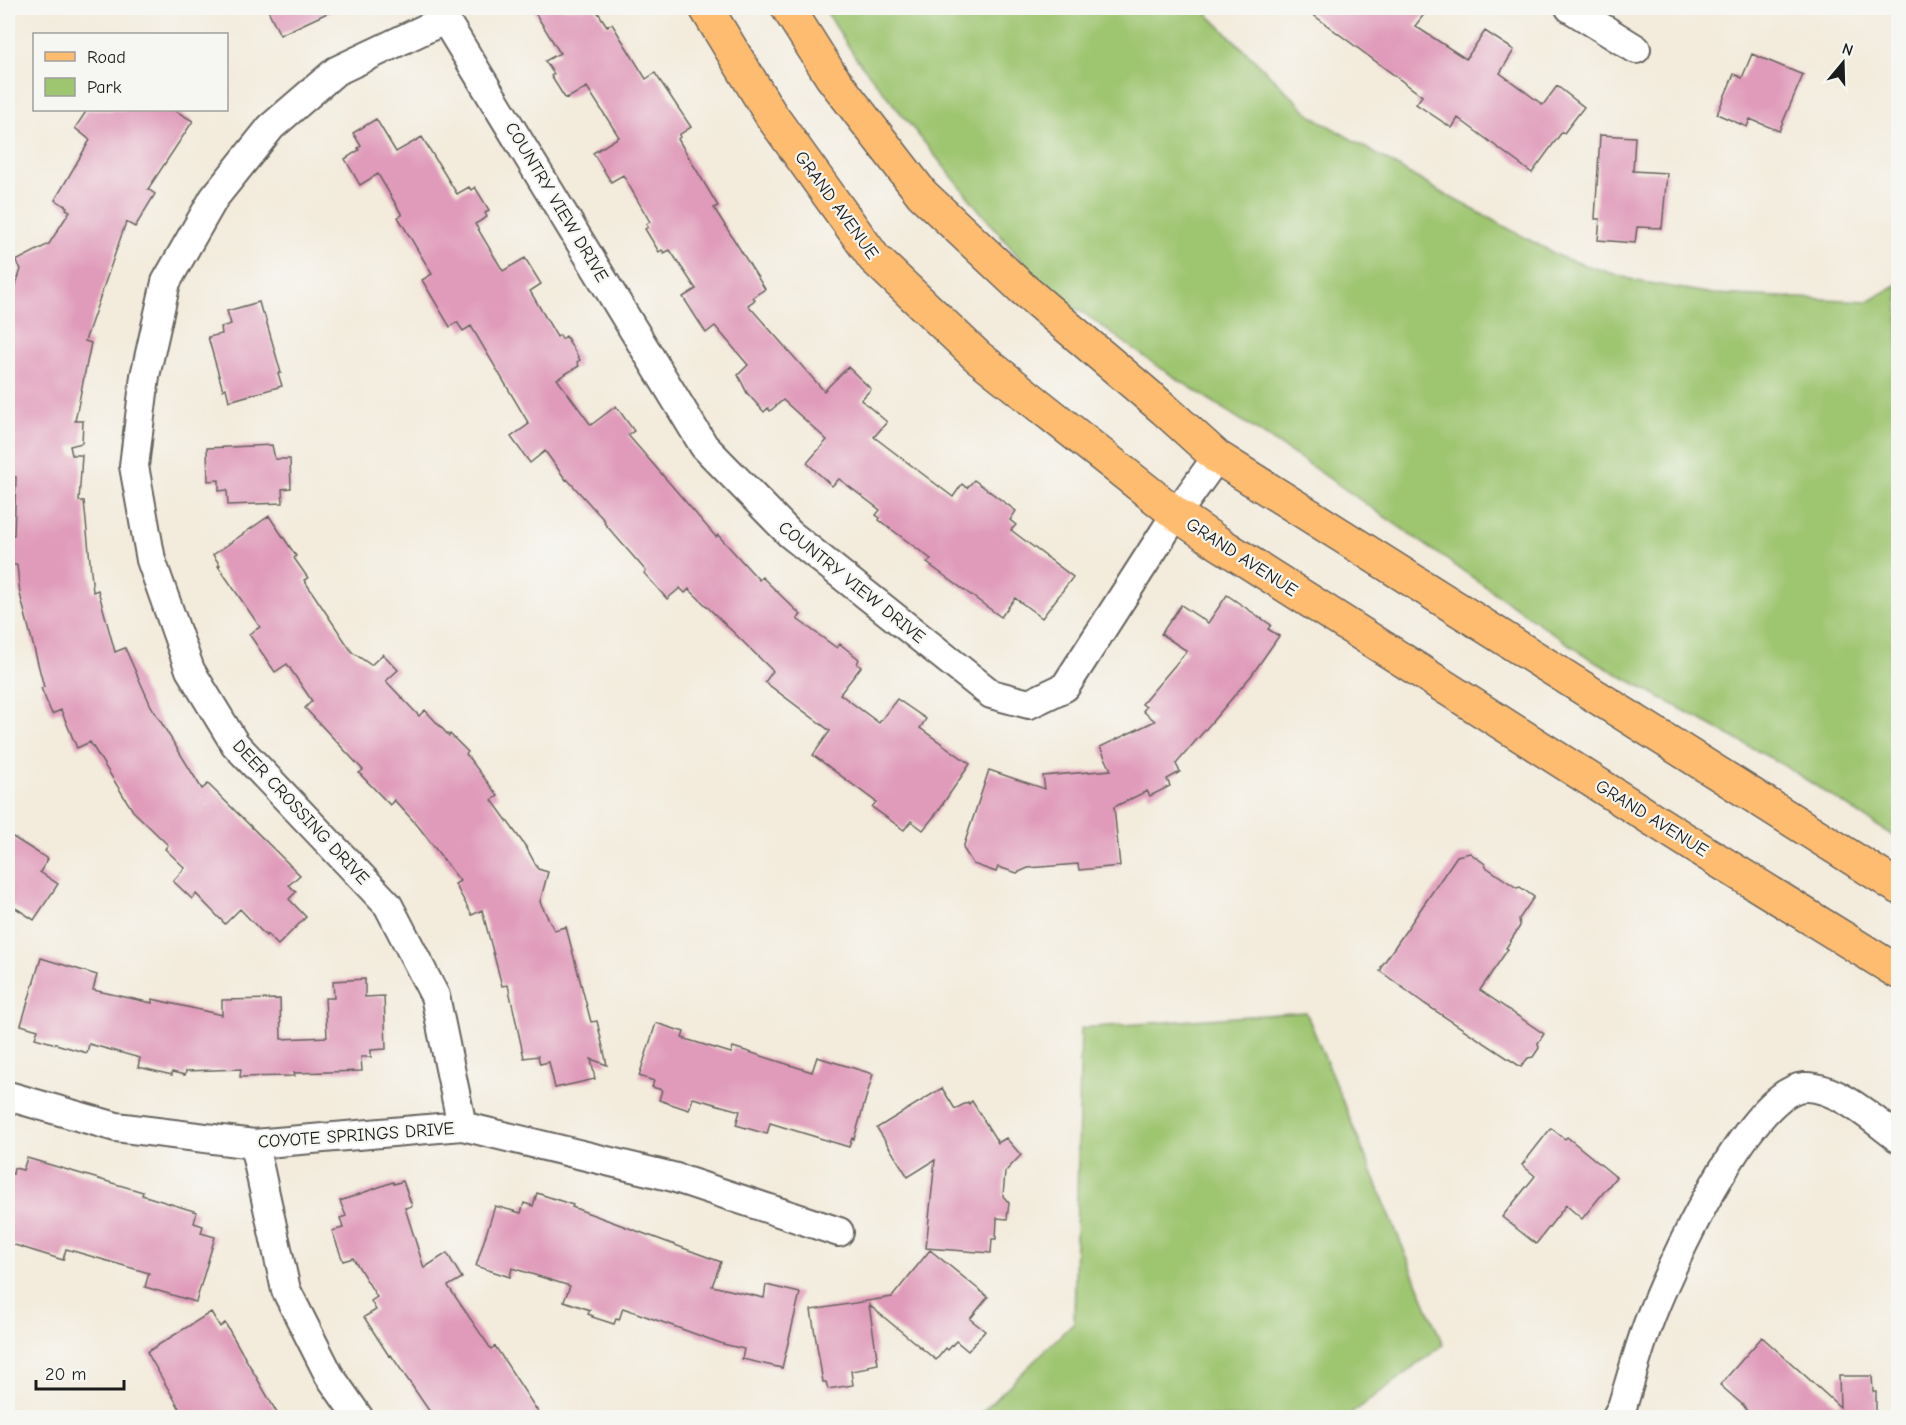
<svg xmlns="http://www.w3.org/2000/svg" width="1906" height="1425" font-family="'Comic Neue',sans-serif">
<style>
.green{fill:#9ec570;stroke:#5d7046;stroke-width:1.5}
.building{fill:#e09bba}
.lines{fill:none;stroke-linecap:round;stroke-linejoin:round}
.minor-casing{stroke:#67645f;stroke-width:32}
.primary-casing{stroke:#67645f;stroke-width:36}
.minor{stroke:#fff;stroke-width:28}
.primary{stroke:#febc70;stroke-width:33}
.labels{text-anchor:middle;stroke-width:4.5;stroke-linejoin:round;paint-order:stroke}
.street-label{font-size:18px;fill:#1c1c1c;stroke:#f6f6f2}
</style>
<rect width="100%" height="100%" fill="#f6f6f2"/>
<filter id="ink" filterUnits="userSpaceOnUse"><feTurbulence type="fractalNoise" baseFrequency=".0167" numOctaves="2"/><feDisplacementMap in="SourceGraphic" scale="12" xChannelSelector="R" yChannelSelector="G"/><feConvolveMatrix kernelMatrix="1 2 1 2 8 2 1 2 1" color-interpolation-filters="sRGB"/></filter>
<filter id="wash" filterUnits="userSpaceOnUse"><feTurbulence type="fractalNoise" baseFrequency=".008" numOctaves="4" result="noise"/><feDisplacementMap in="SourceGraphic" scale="24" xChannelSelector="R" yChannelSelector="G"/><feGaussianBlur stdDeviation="1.35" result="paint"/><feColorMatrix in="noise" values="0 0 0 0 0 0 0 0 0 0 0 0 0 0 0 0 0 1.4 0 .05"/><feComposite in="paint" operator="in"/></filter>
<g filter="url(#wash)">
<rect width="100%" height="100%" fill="#f3ebdb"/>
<!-- green -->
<path class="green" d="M824 8H1201L1312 116 1437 190 1563 258 1637 281 1713 294 1868 301 1898 284V839L1785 766 1592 660 1298 457 1157 366 1078 309 1066 313 979 210 856 58Z
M1306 1012 1443 1345 1347 1417H977L1074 1322 1081 1028Z"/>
<g id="blocks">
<!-- building -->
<path class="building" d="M267 8H338L280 35Z
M532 8H595L607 26 612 24 646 79 655 73 691 127 679 135 680 137 678 139 718 206 714 208 765 289 753 297 755 300 748 305 824 391 848 367 871 389 861 400 887 422 874 437 953 497 962 484 967 488 974 480 1016 511 1010 520 1016 525 1011 530 1073 577 1042 618 1015 598 1001 617 927 563 931 559 879 520 880 518 876 515 880 510 839 479 832 486 807 463 827 440 783 400 770 411 768 408 764 412 747 393 738 375 748 365 715 326 706 333 683 297 696 289 670 250 664 253 662 250 659 252 645 229 648 227 646 224 650 222 623 175 611 182 593 153 619 137 587 87 568 98V97L565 98 551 76 554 74 545 61 560 53Z
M1304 8H1429L1415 26 1466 59 1485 31 1514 50 1500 73 1543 105 1557 86 1584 107 1564 133 1562 132 1532 173 1458 118 1452 128 1416 104 1422 96Z
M1752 54 1803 75 1779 131 1750 119 1747 127 1717 114 1734 74 1742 78Z
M87 110H174L193 121 148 189 155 194 135 227 126 222 85 341 91 343 75 421H83L82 443 70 446 72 455H82L79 501H84L93 592 98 590 115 652 125 648 151 706 202 789 208 784 300 875 289 885 296 892 289 899 306 917 278 945 267 934 266 936 240 909 225 924 196 894 192 899 173 881 185 868 165 849 168 845 133 811 90 742 77 748 61 710 52 714 41 688 44 687 20 594 17 565H13L11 535H14L16 477H13V473H8V310L21 269 16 261 49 244 70 211 66 209 67 207 55 200 90 140 75 128Z
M376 119 396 152 422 137 457 194 469 187 471 190 475 187 489 210 485 213 487 217 475 224 503 271 525 258 541 284 530 291 557 337 560 335 562 339 566 336 580 360 577 362 579 366 557 379 591 425 616 406 634 431 628 435 716 537 718 535 759 580 762 577 801 615 797 619 837 648 840 644 859 659 857 664 861 667 840 694 879 723 897 699 926 719 920 728 970 764 936 814 923 830 911 821 904 830 872 807 876 802 813 755 830 731 765 682 773 671 689 589 685 593 680 588 667 599 644 573 646 571 604 523 605 521 567 479 566 480 545 451 530 463 511 437 529 424 471 326 463 331 457 322 450 327 422 280 432 274 398 217 402 215 378 174 360 185 345 159 359 150 358 148 361 146 353 133Z
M1600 135 1635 137 1633 171 1667 173 1662 228 1637 227 1635 243 1598 240 1600 219H1595Z
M259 302 262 313H264L281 373H278L282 386 229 401 226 388 223 390 208 337 222 334 221 327 231 324 227 311Z
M272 445 275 459H290L291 488 282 489 283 503 228 505 227 490 219 491V480L208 481 207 448Z
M269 516 296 556 294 558 308 578 304 580 352 652 371 665 383 654 398 670 386 681 419 716 425 710 449 736 450 734 468 752 466 754 498 796 492 800 526 847 538 869 548 872 540 902 554 930 566 927 591 1022 597 1021 607 1065 591 1059 595 1079 555 1088 549 1062 540 1064 538 1056 524 1058 508 985 502 986 482 910 472 915 455 884 460 881 418 826 394 800 390 805 359 773 363 770 305 708 312 701 287 664 275 672 249 634 260 627 218 566 220 565 213 555Z
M1227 595 1271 625 1268 629 1279 636 1251 676 1176 764 1180 772 1167 779 1170 786 1150 796 1147 791 1114 807 1120 866 1079 870 1078 864 1028 868 1017 873 998 867 996 872 973 864 963 848 989 770 1045 789 1043 776 1111 770 1100 747 1155 721 1143 711 1146 707 1142 704 1187 651 1161 634 1181 605 1208 623Z
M8 834 48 859 40 872 58 884 34 920 8 903Z
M1470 853 1485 864 1486 867 1517 888 1520 887 1534 897 1519 919 1520 926 1506 948 1508 949 1480 990 1544 1034 1538 1043 1539 1048 1533 1057 1528 1058 1521 1067 1425 1004 1380 971 1382 968 1381 967 1457 856Z
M41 958 97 975 93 990 152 1003V999L222 1015V1000L280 999 281 1039 327 1037 325 998H334L333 981 365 979V997L384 996 386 1049 371 1050V1057H361L362 1071 294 1073 295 1076 240 1077 241 1069 186 1071 185 1075 172 1072V1075L138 1067 140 1058 89 1044 87 1053 35 1038 38 1030 21 1025Z
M656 1023 684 1032 682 1038 731 1053 733 1047 812 1072 817 1057 873 1074 854 1139 852 1138 849 1147 770 1123 767 1134 736 1125 740 1111 693 1098 689 1110 659 1100 662 1090 652 1087 654 1081 639 1076Z
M942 1088 955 1109 968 1102 969 1104 972 1101 998 1143 1006 1138 1021 1155 1005 1172 1003 1196 1009 1203 1007 1219 997 1218 996 1239H992L991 1253 926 1248 935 1160 908 1177 877 1128Z
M1551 1128 1565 1139 1567 1137 1616 1177 1582 1219 1566 1205 1536 1244 1502 1217 1535 1176 1522 1165Z
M27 1158 143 1192 142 1195 197 1212 194 1223 203 1226 201 1233 215 1237 196 1302 145 1287 149 1273 66 1249 63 1260 8 1243V1173L13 1174 14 1168 23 1170Z
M403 1181 412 1206 405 1208 424 1268 447 1253 462 1278 448 1286 491 1349 495 1346 542 1418H434L391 1355 389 1356 364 1317 376 1310 371 1301 377 1297 353 1258 343 1261 332 1231 343 1228 340 1218 346 1216 340 1201 393 1182 394 1184Z
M537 1193 573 1205 572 1207 721 1262 712 1286 764 1298 766 1285 800 1293 782 1368 742 1359 744 1349 723 1344 623 1308 619 1320 616 1319 614 1324 592 1317 593 1316 588 1314 590 1310 564 1301 570 1286 512 1268 510 1277 476 1266 495 1206 521 1213 524 1203 533 1206Z
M930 1250 988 1297 970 1319 985 1331 968 1351 956 1341 948 1350 946 1348 936 1360 869 1305 878 1364 868 1366 869 1368 851 1371 853 1385 828 1389 826 1382H823L811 1310 892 1297Z
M211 1312 220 1327 225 1323 280 1418H185L147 1352Z
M1762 1337 1840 1407 1839 1376H1872L1873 1392H1876V1418H1751L1744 1406 1720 1385Z"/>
</g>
</g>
<g filter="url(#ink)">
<use href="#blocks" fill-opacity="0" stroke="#67645f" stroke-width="1.5"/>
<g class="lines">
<defs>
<path id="minor" d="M438 8 704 446 790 534 991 694 1029 704 1065 687 1176 514 1217 457
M1570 8 1636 49
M446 19 336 71 271 127 214 198 166 282 145 376 134 466 151 560 190 670 235 744 388 905 435 996 462 1126
M8 1096 116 1127 254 1144 462 1126 673 1177 839 1232
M254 1144 286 1290 329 1375 359 1418
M1616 1418 1622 1407C1631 1379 1638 1351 1648 1324 1666 1275 1749 1091 1804 1087 1835 1085 1874 1120 1898 1138"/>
<path id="primary" d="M706 8 771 115 874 258 977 356 1176 514 1217 542 1706 853 1898 972
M788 8 831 76 922 194 1023 289 1164 409 1217 457 1898 887"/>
</defs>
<!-- minor casing -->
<use href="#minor" class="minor-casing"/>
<!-- primary casing -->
<use href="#primary" class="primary-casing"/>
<!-- minor -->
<use href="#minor" class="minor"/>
<!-- primary -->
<use href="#primary" class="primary"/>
</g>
</g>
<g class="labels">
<!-- street labels -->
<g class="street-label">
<text transform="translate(557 202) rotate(59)" y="6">COUNTRY VIEW DRIVE</text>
<text transform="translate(837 205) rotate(54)" y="6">GRAND AVENUE</text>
<text transform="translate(1242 557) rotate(33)" y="6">GRAND AVENUE</text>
<text transform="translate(852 582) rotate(39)" y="6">COUNTRY VIEW DRIVE</text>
<text transform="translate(301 812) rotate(47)" y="6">DEER CROSSING DRIVE</text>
<text transform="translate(1652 818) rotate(32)" y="6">GRAND AVENUE</text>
<text transform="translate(356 1135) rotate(-4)" y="6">COYOTE SPRINGS DRIVE</text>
</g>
</g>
<!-- margin -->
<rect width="1906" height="1425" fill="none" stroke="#f6f6f2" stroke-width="30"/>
<!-- legend -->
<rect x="33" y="33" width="195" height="78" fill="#f6f6f2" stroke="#9f9f9c" stroke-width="1.5"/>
<rect x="45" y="52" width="30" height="9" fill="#febc70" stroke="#9f9f9c" stroke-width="1.5"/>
<text x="87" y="63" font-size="18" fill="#1c1c1c">Road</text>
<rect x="45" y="78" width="30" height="18" fill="#9ec570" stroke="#9f9f9c" stroke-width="1.5"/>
<text x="87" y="93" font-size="18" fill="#1c1c1c">Park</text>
<!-- north arrow -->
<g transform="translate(1843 63) rotate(19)" stroke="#f6f6f2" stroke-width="4.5" paint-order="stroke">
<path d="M0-4.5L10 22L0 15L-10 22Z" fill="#1c1c1c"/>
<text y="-9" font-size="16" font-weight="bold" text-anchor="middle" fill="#1c1c1c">N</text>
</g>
<!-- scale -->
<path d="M36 1380v9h88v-9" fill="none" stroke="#1c1c1c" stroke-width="3"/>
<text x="45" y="1380" font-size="18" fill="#1c1c1c" stroke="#f6f6f2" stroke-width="4.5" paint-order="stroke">20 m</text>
</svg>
